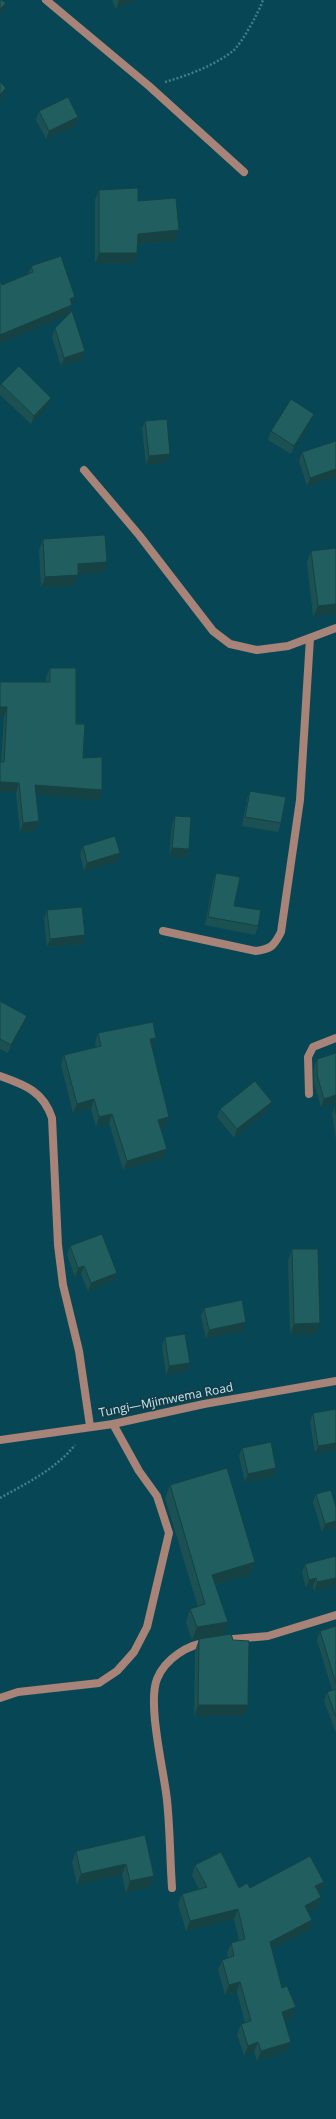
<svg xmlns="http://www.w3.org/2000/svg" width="336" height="2119" font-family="'Open Sans',sans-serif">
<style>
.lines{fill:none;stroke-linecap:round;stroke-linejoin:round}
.path{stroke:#447d8c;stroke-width:2.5;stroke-dasharray:2 2;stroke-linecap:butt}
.minor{stroke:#a78378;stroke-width:8}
.tertiary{stroke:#a78378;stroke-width:8}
.wall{fill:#1c5153}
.shaded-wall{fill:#164243}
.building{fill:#205e60;stroke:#164243}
.labels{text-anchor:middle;stroke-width:3.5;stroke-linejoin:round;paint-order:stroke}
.street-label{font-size:12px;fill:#bbeaf9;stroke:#193a43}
</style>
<rect width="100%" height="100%" fill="#074655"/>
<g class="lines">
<!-- path -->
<path class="path" d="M165 82C189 75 213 66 233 51 242 43 259 12 263 0
M0 1498C27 1483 56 1469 75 1445"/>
<!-- minor -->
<path class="minor" d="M46 0 149 86 244 172
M84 470 139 535 213 631 230 644 257 650 288 646 336 628
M163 931 256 951C271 949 274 946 281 932L300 800 310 638
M0 1076C25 1085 43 1091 52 1118L58 1245 63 1285 79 1351 90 1426
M309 1094 308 1057 313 1047 336 1038
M222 1640 268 1636 336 1615
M0 1698 18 1692 99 1683 117 1671 134 1652 147 1627 169 1533 157 1496 139 1471 113 1424
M172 1888C170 1858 170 1829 167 1800 164 1771 147 1704 157 1679 165 1659 188 1644 209 1642"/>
<!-- tertiary -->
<path class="tertiary" d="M0 1440 113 1424 204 1404 336 1381"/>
</g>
<!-- wall -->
<path class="wall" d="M112 0H136L116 9Z
M39 111 78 117 75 126 46 139 36 120Z
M99 190 138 201 179 230 175 241 137 244V253L134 264 95 263V200Z
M31 266 71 308 68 315 85 351 82 360 61 366 52 337 55 328 68 316 2 285 28 274Z
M1 384 51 398 48 406 31 424 0 395V386Z
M314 414 311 422 291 454 268 440 271 431Z
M145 421 167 462 146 465 142 429Z
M336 441 307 486 299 461 302 452Z
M43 539 103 573 78 575 74 586 41 588 39 550Z
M311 551 336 614 313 617 307 562Z
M50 668 76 724 83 758 102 790 99 800 36 794 39 821 35 831 20 832 16 793 0 792V762H1L4 717 0 682H46V677Z
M250 791 281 823 278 832 242 826 247 799Z
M175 816 189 849 186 858 169 856 172 824Z
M83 846 117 862 84 871 80 854Z
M216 873 234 906 258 926 255 935 205 925 213 881Z
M47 910 85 935 82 944 47 947 44 919Z
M0 1001 24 1024 8 1053 0 1049Z
M98 1033 156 1038 153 1047H152L169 1117 165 1127 161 1128 167 1149 163 1158 123 1170 109 1123 96 1127 91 1109 73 1113 61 1065 64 1055 96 1047 95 1043Z
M336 1053V1103L321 1107 314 1083V1067L317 1059Z
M335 1106H336V1140L332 1114Z
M220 1109 268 1110 234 1138 217 1117Z
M70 1246 114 1281 88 1291 81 1274 75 1277 67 1255Z
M292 1249 316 1334 290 1335 288 1261Z
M204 1308 243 1331 206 1339 201 1316Z
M165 1337 190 1363 187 1371 166 1375 162 1346Z
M336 1409 315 1454 310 1422 313 1413Z
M242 1448 273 1477 245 1482 239 1456Z
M170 1485 255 1562 250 1575 215 1585 224 1635 192 1640 186 1622 190 1609 198 1607 165 1498Z
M316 1494 336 1507 322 1532 313 1502Z
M336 1556V1586L314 1591 313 1586 306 1588 302 1572 305 1564Z
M336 1626V1733L324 1701 327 1692 332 1690 317 1640 320 1631Z
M199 1639 248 1705 244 1716H194L195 1651Z
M145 1835 154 1876 150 1887 126 1893 122 1875 77 1885 72 1862 76 1851Z
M195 1865 239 1888H250L324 1882 320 1891 319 1892 321 1897 318 1907 308 1912 312 1920 309 1930 272 1949 282 1988 296 2007 292 2017 284 2020 291 2042 287 2051 257 2061 254 2052 244 2056 237 2034 241 2024 245 2023 237 1992 225 1995 218 1970 222 1960 228 1958 227 1953 231 1943 239 1940 234 1919 186 1931 178 1904 182 1894 199 1889 192 1875Z"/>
<!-- shaded-wall -->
<path class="shaded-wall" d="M119 0H136L116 9Z
M6 3 3 11 0 14V9Z
M6 88 3 97 0 100V95Z
M78 117 75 126 46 139 49 131Z
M179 230 175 241 134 244 138 234Z
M99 253H137L134 264 95 263Z
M75 297 68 315 0 344V335L70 299Z
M85 351 82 360 61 366 64 358Z
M51 398 48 406 31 424 34 416Z
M314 414 311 422 291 454 294 446Z
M170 454 167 462 146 465 149 456Z
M336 469V477L307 486 310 478Z
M107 562 103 573 78 575 74 586 41 588 45 577 78 564Z
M336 604V614L313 617 318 606Z
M0 707H7L4 717H0Z
M0 782 19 783 16 793 0 792Z
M35 785 102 790 99 800 31 794Z
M39 821 35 831 20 832 23 823Z
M172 848 189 849 186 858 169 856Z
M120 853 117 862 84 871 87 863Z
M85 935 82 944 47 947 50 939Z
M27 1016 24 1024 8 1053 11 1045Z
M156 1038 153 1047 146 1048 150 1039Z
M336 1095V1103L321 1107 324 1099Z
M94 1099 91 1109 73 1113 77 1104Z
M272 1102 268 1110 234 1138 237 1129Z
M112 1114 109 1123 96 1127 99 1117Z
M169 1117 165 1127 155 1130 158 1120Z
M167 1149 163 1158 123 1170 127 1161Z
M84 1266 81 1274 75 1277 78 1268Z
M117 1273 114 1281 88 1291 91 1283Z
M246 1322 243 1331 206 1339 209 1330Z
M320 1323 316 1334 290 1335 294 1324Z
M190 1363 187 1371 166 1375 169 1366Z
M336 1443V1451L315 1454 318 1446Z
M276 1468 273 1477 245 1482 248 1474Z
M336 1521V1528L322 1532 325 1524Z
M255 1562 250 1575 207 1587 212 1575Z
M316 1578 313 1586 306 1588 309 1580Z
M336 1578V1586L314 1591 317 1582Z
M228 1622 224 1635 192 1640 197 1627Z
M198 1705H248L244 1716H194Z
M126 1864 122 1875 77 1885 81 1874Z
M154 1876 150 1887 126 1893 130 1881Z
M324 1882 320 1891 312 1896 315 1886Z
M321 1897 318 1907 301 1916 305 1906Z
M238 1909 234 1919 186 1931 190 1921Z
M312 1920 309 1930 266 1952 270 1942Z
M240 1982 237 1992 225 1995 229 1985Z
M296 2007 292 2017 278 2022 282 2012Z
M258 2042 254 2052 244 2056 248 2046Z
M291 2042 287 2051 257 2061 261 2051Z"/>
<!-- building -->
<path class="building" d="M0 0H2L6 3 0 9Z
M0 82 6 88 0 95Z
M68 97 78 117 49 131 39 111Z
M138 188V201L176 198 179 230 138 234 137 253H99V190Z
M61 256 75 297 70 299 72 305 0 335V280L2 285 33 272 31 266Z
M72 311 85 351 64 358 55 328Z
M19 366 51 398 34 416 1 384Z
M291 399 314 414 294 446 271 431Z
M167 419 170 454 149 456 145 421Z
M336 441V469L310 478 302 452Z
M105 535 107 562 78 564V575L45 577 43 539Z
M336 548V604L318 606 311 551Z
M50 668H76V724H85L83 758 102 757V790L35 785 39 821 23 823 19 783 0 782V762H4L7 707H0V682H50Z
M250 791 286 797 281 823 245 817Z
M175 816 191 817 189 849 172 848Z
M115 836 120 853 87 863 83 846Z
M216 873 240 877 234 906 261 910 258 926 208 917Z
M82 907 85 935 50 939 47 910Z
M0 1001 27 1016 11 1045 0 1039Z
M153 1022 156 1038 150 1039 169 1117 158 1120 167 1149 127 1161 112 1114 99 1117 94 1099 77 1104 64 1055 101 1046 98 1033Z
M336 1053V1095L324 1099 317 1075V1059Z
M255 1081 272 1102 237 1129 220 1109Z
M335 1106H336V1114Z
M102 1234 117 1273 91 1283 84 1266 78 1268 70 1246Z
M292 1249H318L320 1323 294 1324Z
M242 1300 246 1322 209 1330 204 1308Z
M185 1334 190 1363 169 1366 165 1337Z
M336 1409V1443L318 1446 313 1413Z
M271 1442 276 1468 248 1474 242 1448Z
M227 1468 255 1562 212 1575 228 1622 197 1627 190 1609 205 1604 170 1485Z
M331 1490 336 1507V1521L325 1524 316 1494Z
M336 1556V1578L317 1582 316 1578 309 1580 305 1564Z
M336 1626V1684L320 1631Z
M231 1634 233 1640 249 1641 248 1705H198L199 1639Z
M336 1689V1717L327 1692Z
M145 1835 154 1876 130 1881 126 1864 81 1874 76 1851Z
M221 1852 239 1888 247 1883 250 1888 310 1856 324 1882 315 1886 321 1897 305 1906 312 1920 270 1942 282 1988 287 1986 296 2007 282 2012 291 2042 261 2051 258 2042 248 2046 241 2024 251 2021 240 1982 229 1985 222 1960 234 1956 231 1943 245 1939 238 1909 190 1921 182 1894 207 1887 195 1865Z"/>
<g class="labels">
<!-- street labels -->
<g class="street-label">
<text transform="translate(166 1400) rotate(-11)" y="4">Tungi—Mjimwema Road</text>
</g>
</g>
</svg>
